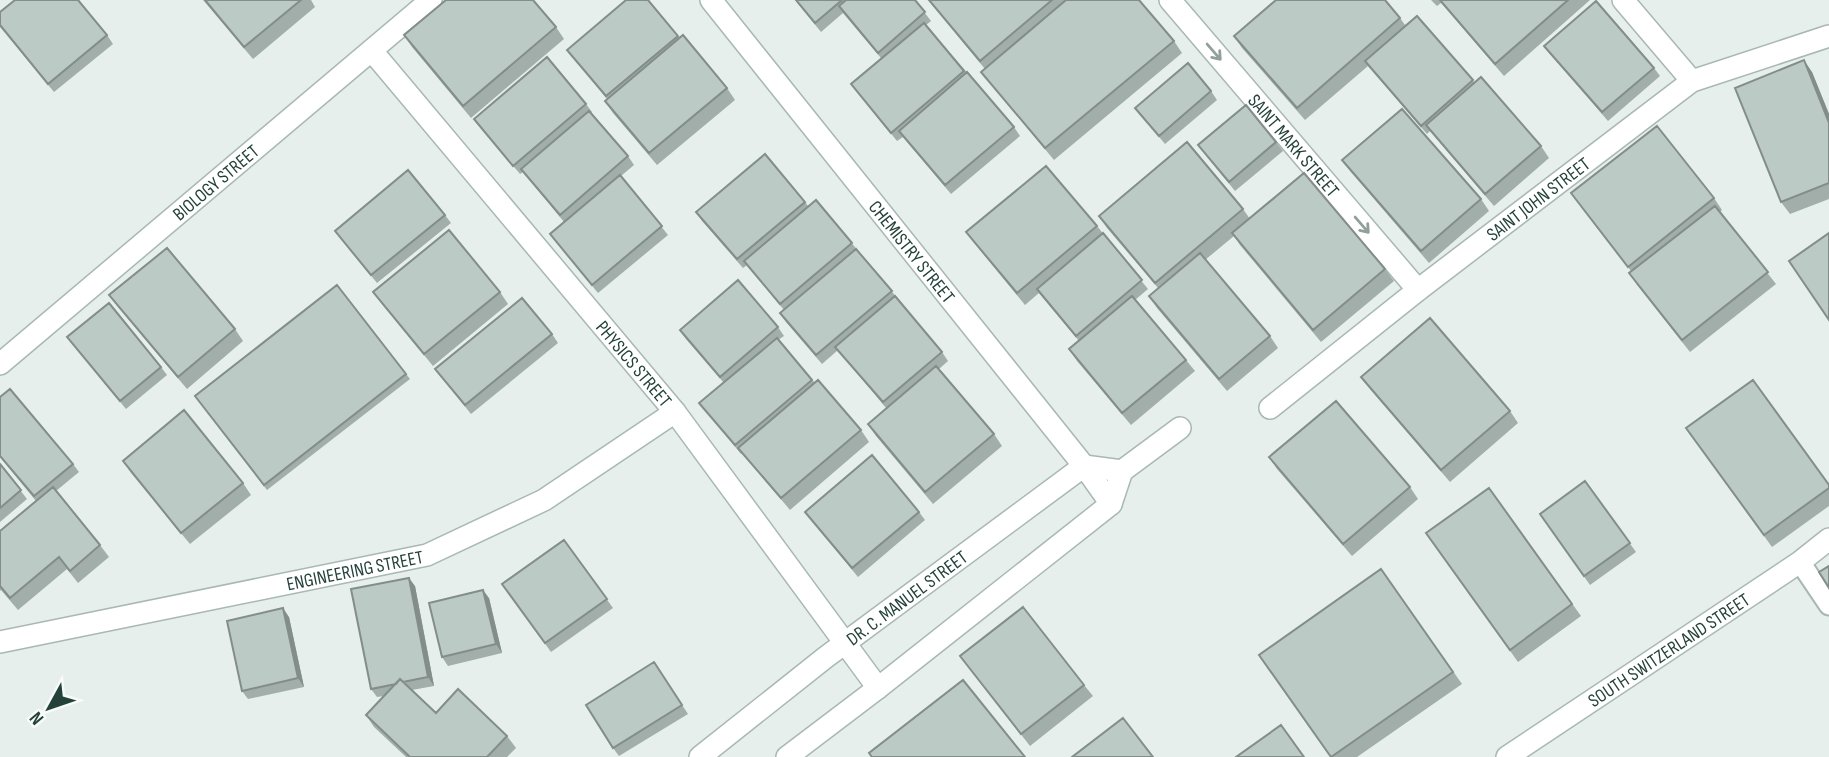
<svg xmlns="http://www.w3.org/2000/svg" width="1829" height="757" font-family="'Sofia Sans Condensed',sans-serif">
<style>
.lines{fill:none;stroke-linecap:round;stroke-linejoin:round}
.lane-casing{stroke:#a8b8b2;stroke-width:23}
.street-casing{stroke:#a8b8b2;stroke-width:24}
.lane{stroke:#fff;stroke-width:19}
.street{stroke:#fff;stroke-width:21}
.wall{fill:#a1aea9}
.shaded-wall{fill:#838d89}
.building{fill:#bbcac4;stroke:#838d89;stroke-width:2}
.oneway{stroke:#92a09c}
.labels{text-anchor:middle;stroke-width:5;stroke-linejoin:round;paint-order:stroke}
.street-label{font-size:19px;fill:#24423a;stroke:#f7fbf9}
</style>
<rect width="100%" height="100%" fill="#e6efeb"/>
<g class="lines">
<defs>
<path id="lane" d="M1800 562 1829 605"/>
<g id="street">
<path id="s1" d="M711 0 1084 466 1111 504"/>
<path id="s2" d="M1170 0 1418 290"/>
<path d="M1623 0 1692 81"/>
<path id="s3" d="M372 51 675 412 878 688"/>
<path id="s4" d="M0 364 431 0"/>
<path id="s5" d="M1270 408 1418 290 1692 81 1829 36"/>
<path id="s6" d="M0 642 427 555 544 500 675 412"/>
<path id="s7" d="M700 757 826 657 1084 466 1122 471"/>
<path d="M787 757 878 688 1111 504 1122 471 1180 428"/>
<path id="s8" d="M1507 757 1800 562 1829 539"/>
</g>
</defs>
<!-- lane casing -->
<use href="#lane" class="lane-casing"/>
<!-- street casing -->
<use href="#street" class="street-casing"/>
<!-- lane -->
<use href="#lane" class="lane"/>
<!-- street -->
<use href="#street" class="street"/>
</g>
<!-- wall -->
<path class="wall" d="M203 0H311L315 7 253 59Z
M648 0 679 38 727 88 735 100 657 165 613 113 605 101 607 99 567 50Z
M795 0H915L931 21 926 25 1014 127 1020 136 951 194 903 137 897 141 851 84 881 58 843 13 821 32Z
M928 0H1139L1174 41 1182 53 1054 160 990 83 981 72 985 69Z
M1431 0H1590L1504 76 1441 3 1437 6Z
M0 12 107 35 113 44 54 92 0 27Z
M1417 16 1475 83 1541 146 1549 158 1494 206 1430 131 1427 134 1368 66 1305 120 1242 48 1234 36 1400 18 1405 25Z
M556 27 564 39 471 118 412 47 404 35Z
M1544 46 1654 68 1660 76 1608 121 1550 54Z
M1812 72 1829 114V199L1790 214 1781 202Z
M1211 91 1217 100 1165 144 1135 108Z
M586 104 592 112 591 113 628 156 634 165 621 176 668 235 598 293 550 234 564 222 523 172 520 174 474 119Z
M1276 142 1283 151 1235 191 1198 145Z
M1342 160 1481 199 1489 211 1429 263 1351 172Z
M1571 193 1714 198 1722 210 1720 212 1776 284 1690 352 1637 285 1629 273 1631 271Z
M816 200 942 352 948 361 939 369 994 434 1002 446 933 504 876 436 868 424 886 408 838 350 822 364 786 322 780 313 784 310 747 265 743 268 702 221 696 212 805 202 808 206Z
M1243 209 1250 219 1385 269 1394 281 1321 342 1240 245 1234 236 1205 260 1270 336 1278 348 1227 391 1157 308 1149 296 1158 288 1107 228 1099 216Z
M445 215 451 223 377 283 335 231Z
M1097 226 1148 289 1135 300 1186 360 1195 371 1131 425 1077 361 1069 349 1079 341 1039 293 1025 305 975 244 966 232Z
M337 285 410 379 267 490 195 396Z
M373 292H500L508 304 433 366 382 304Z
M109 295 235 329 243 341 187 389 118 307Z
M778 327 784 336 778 340 815 383 861 430 869 442 790 510 742 453 741 454 699 403 724 383 686 339 680 330Z
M552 334 558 343 471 414 435 369Z
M67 337 161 367 167 375 126 409Z
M1361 377 1510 411 1518 423 1450 482 1370 389Z
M0 397 73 464 79 472 56 491 100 545 109 557 78 583 67 569 18 610 1 590 0 591V531L36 501 0 457Z
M1686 428 1829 485V506L1772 547Z
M1269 457 1410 487 1418 499 1352 556 1277 469Z
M123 461 243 483 251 495 190 544 131 473Z
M0 464 27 499 0 522Z
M1585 481 1636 552 1590 585 1540 514Z
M1489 488 1581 616 1518 662 1426 533Z
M805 512H919L925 520 858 577Z
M564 540 613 608 551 652 502 584Z
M1381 569 1462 684 1357 757H1331Z
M415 586 434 686 412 690 436 713 507 736 516 748 507 757H406L374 727 366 715 384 696 377 697 371 689Z
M489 598 502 653 448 666 442 657Z
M289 617 304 687 248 699 242 691Z
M960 656 1084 685 1093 696 1030 746Z
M654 662 688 714 619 756 613 748Z"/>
<!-- shaded-wall -->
<path class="shaded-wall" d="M1804 60 1812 72 1829 114V123Z
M409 578 415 586 434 686 428 677Z
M483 590 489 598 502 653 496 644Z
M283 608 289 617 304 687 298 678Z"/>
<!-- building -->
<path class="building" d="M15 0H78L107 35 48 84 0 25V12Z
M205 0H301L244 47Z
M446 0H533L556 27 463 106 404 35Z
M626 0H648L678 36 606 96 567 50Z
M796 0H842L815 23Z
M846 0H915L925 12 878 53 839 6Z
M929 0H1052L980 61Z
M1066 0H1139L1174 41 1045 148 981 72Z
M1276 0H1385L1400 18 1297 108 1234 36Z
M1440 0H1568L1495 64Z
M1596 1 1654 68 1602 112 1544 46Z
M1417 16 1473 80 1421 126 1365 61Z
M924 23 964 71 891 133 851 84Z
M683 35 727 88 649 153 605 101Z
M547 57 586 104 513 166 474 119Z
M1804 60 1829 123V183L1781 202 1735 88Z
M1188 63 1211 91 1159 136 1135 108Z
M967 72 1014 127 945 185 899 131Z
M1481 77 1541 146 1485 194 1426 125Z
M1246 105 1276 142 1229 182 1198 145Z
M1402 109 1481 199 1421 251 1342 160Z
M589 111 628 156 560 215 521 169Z
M1657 126 1714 198 1628 267 1571 193Z
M1187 142 1243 209 1155 283 1099 216Z
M765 154 805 202 737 259 696 212Z
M1046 166 1097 226 1017 293 966 232Z
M408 170 445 215 371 275 335 231Z
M1304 173 1385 269 1313 330 1232 233Z
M620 175 662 226 592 285 550 234Z
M816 200 852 243 780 304 744 261Z
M1715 206 1768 272 1682 340 1629 273Z
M449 230 500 292 424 354 373 292Z
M1103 233 1142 280 1076 336 1037 289Z
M1829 233V320L1789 261Z
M167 248 235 329 178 377 109 295Z
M856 249 892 291 816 355 780 313Z
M1200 253 1270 336 1219 379 1149 296Z
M738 280 778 327 720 377 680 330Z
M337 285 406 374 264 485 195 396Z
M895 296 942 352 883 402 835 347Z
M1132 296 1186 360 1122 413 1069 349Z
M522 298 552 334 465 405 435 369Z
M109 303 161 367 120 401 67 337Z
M1430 318 1510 411 1441 470 1361 377Z
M777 338 812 380 735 445 699 403Z
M936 366 994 434 925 492 868 424Z
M818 380 861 430 781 498 738 448Z
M1753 380 1829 485V488L1764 535 1686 428Z
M10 389 73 464 34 496 0 456V397Z
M1336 401 1410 487 1343 544 1269 457Z
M184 410 243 483 181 533 123 461Z
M872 455 919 512 852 568 805 512Z
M0 464 21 490 0 508Z
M1585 481 1630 543 1584 576 1540 514Z
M53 487 100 545 70 571 59 557 10 598 0 586V531Z
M1489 488 1572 604 1510 650 1426 533Z
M564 540 607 599 545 643 502 584Z
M1829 566V588L1819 572Z
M1381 569 1453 672 1331 757 1259 655Z
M409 578 428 677 403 682 400 679 396 684 371 689 351 589Z
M483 590 496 644 442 657 429 603Z
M1023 607 1084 685 1021 734 960 656Z
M283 608 298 678 242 691 227 621Z
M654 662 682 705 613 748 586 705Z
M400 679 436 713 458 689 507 736 487 757H410L366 715Z
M963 680 1025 757H872L869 753Z
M1123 718 1153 757H1072Z
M1281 725 1304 757H1236Z"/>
<!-- one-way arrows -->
<defs><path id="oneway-shaft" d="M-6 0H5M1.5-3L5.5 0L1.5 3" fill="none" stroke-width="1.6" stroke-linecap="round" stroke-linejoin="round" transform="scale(1.75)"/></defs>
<g class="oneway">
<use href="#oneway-shaft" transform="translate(1214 52) rotate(49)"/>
<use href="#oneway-shaft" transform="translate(1362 225) rotate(49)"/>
</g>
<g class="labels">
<!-- street labels -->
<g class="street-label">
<text dy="7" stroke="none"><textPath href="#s2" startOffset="191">SAINT MARK STREET</textPath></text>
<text dy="7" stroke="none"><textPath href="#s4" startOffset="282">BIOLOGY STREET</textPath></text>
<text dy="7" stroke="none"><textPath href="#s5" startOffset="340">SAINT JOHN STREET</textPath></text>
<text dy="7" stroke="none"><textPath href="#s1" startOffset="322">CHEMISTRY STREET</textPath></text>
<text dy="7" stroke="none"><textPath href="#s3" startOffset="408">PHYSICS STREET</textPath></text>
<text dy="7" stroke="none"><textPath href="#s6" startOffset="362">ENGINEERING STREET</textPath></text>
<text dy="7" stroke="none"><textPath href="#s7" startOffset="261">DR. C. MANUEL STREET</textPath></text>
<text dy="7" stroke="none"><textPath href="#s8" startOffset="194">SOUTH SWITZERLAND STREET</textPath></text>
</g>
</g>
<!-- north arrow -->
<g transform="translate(49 708) rotate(230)" stroke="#f7fbf9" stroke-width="5" paint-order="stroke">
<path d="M0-5L12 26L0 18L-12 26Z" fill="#24423a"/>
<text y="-10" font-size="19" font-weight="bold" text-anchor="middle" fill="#24423a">N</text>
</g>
</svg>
